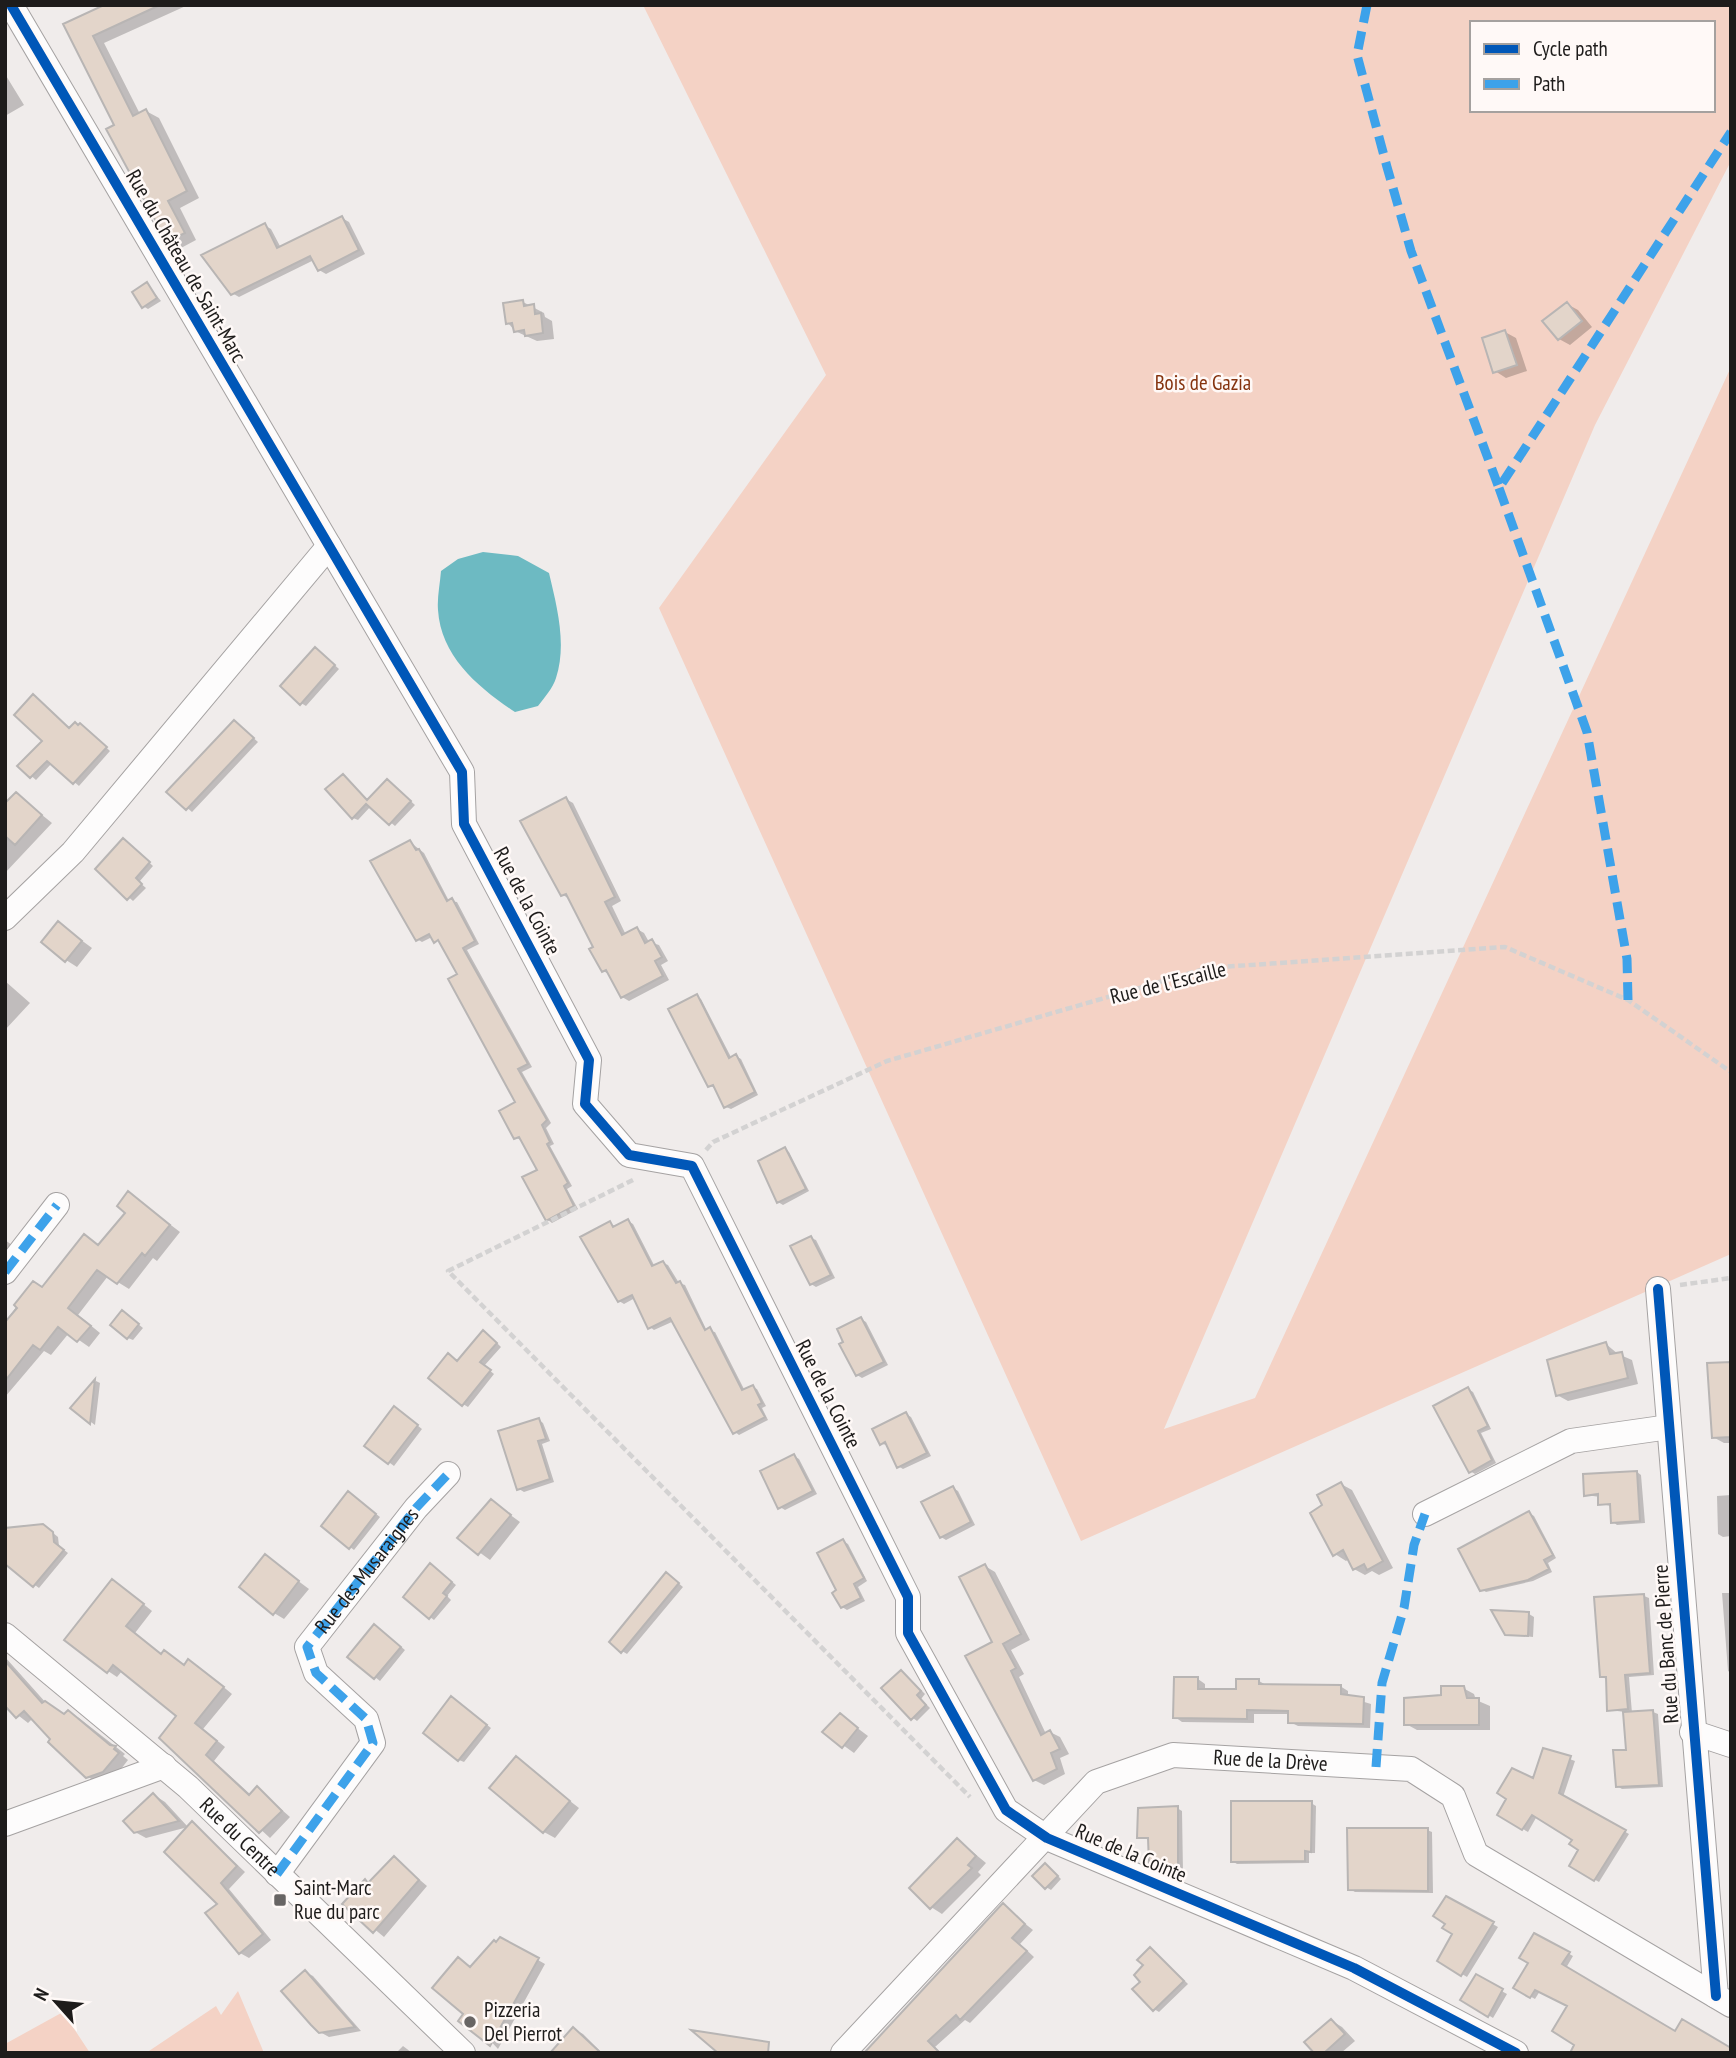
<svg xmlns="http://www.w3.org/2000/svg" width="1736" height="2058" font-family="'PT Sans Narrow',sans-serif">
<style>
.green{fill:#f4d2c5;fill-rule:evenodd}
.water{fill:#6dbac2}
.shadow{fill:#0003}
.building{fill:#e3d5ca;stroke:#b8b5b4;stroke-width:2}
.lines{fill:none;stroke-linecap:round;stroke-linejoin:round}
.street-casing{stroke:#a5a2a2;stroke-width:26}
.path{stroke:#d3d2d2;stroke-width:4.5;stroke-dasharray:7 3.5;stroke-linecap:butt}
.street{stroke:#fdfcfc;stroke-width:24}
.quiet{stroke:#3da2ea;stroke-width:9;stroke-dasharray:18 9;stroke-linecap:butt}
.cycleway-casing{stroke:#fff9f7;stroke-width:15}
.cycleway{stroke:#0057b8;stroke-width:10}
.poi-dot{fill:#686564;stroke:#fff9f7;stroke-width:2.5}
.labels{text-anchor:middle;stroke-width:5;stroke-linejoin:round;paint-order:stroke}
.street-label{font-size:21px;fill:#1e1c1b;stroke:#fff9f7}
.park-label{font-size:21px;fill:#85330e;stroke:#fff9f7}
.poi-label{font-size:21px;fill:#1e1c1b;stroke:#fff9f7;text-anchor:start}
</style>
<rect width="100%" height="100%" fill="#f0eceb"/>
<!-- green -->
<path class="green" d="M643 5H1731V161L1595 425 1164 1429 1255 1398 1731 367V1254L1081 1541 659 608 826 375ZM1472 23H1713V110H1472Z
M238 1991 264 2053H146L216 2006 221 2015Z
M63 2012 90 2053H5V2044Z"/>
<!-- water -->
<path class="water" d="M483 552 518 556 549 573C557 607 567 644 556 678 553 688 544 698 538 706L515 712C479 688 441 657 438 610 437 598 440 584 441 571L458 559Z"/>
<!-- shadow -->
<path class="shadow" d="M108 5H188L104 43 140 114 146 111 159 118 199 198 180 208 196 240 181 248 169 240 66 25Z
M5 74 24 105 5 116Z
M342 218 349 222 365 254 326 274 319 270 314 260 239 297 232 293 264 225 271 229 281 248Z
M147 284 161 301 148 309 143 306Z
M523 302 544 313 545 317 552 321 554 339 537 341 515 331 508 323Z
M1567 304 1578 310 1592 327 1570 345 1559 339Z
M1505 332 1516 338 1527 371 1506 378 1495 371Z
M320 652 339 669 306 706 301 703Z
M38 699 71 729 85 728 110 751 79 786 52 763 36 780 20 766 44 741Z
M235 722 258 742 192 812 169 792Z
M343 776 369 801 392 784 415 805 395 826 371 806 358 820 353 818Z
M16 794 52 823 5 873V806Z
M566 799 573 803 621 901 612 906 626 935 637 929 644 933 649 942 659 945 668 961 661 965 669 980 629 1001 622 997 611 975 603 971 596 947 571 900 563 895Z
M410 842 424 853 449 901 457 902 479 944 467 950 532 1067 522 1072 551 1123 546 1128 554 1144 550 1146 572 1186 567 1189 578 1209 552 1223 548 1220 539 1170 522 1140 516 1138 517 1103 459 975 442 943 432 937 422 942 417 939Z
M128 843 153 866 139 882 146 888 133 901 97 869Z
M58 923 92 948 77 967 66 960Z
M5 981 30 1003 5 1030Z
M696 996 701 999 732 1059 736 1056 741 1059 758 1095 731 1109 726 1107 716 1088 709 1086Z
M784 1149 789 1152 809 1191 783 1205 778 1202Z
M129 1193 180 1232 157 1261 153 1258 129 1289 108 1276 78 1315 100 1333 89 1347 69 1333 51 1355 44 1351 5 1397V1322L34 1283 43 1288 84 1236 100 1246 127 1213Z
M628 1221 633 1224 655 1267 663 1263 668 1265 679 1283 685 1285 707 1331 715 1332 745 1391 752 1387 757 1389 766 1406 762 1408 768 1420 739 1435 735 1432 674 1321 654 1330 650 1327 635 1298 624 1304 619 1301 610 1223 615 1228Z
M811 1238 816 1240 835 1278 816 1287 811 1284Z
M5 1240 12 1245 5 1254Z
M127 1315 143 1328 133 1340 128 1338Z
M861 1319 866 1322 888 1365 862 1378 857 1375Z
M488 1334 501 1347 484 1366 494 1374 468 1407 463 1404 458 1362Z
M1606 1344 1618 1354 1632 1360 1638 1384 1568 1401 1557 1395Z
M1731 1363V1443H1724L1713 1437Z
M96 1381 100 1383 95 1425 72 1408Z
M1468 1389 1473 1392 1491 1429 1481 1433 1496 1463 1475 1474 1470 1471Z
M399 1411 422 1429 394 1466 366 1445Z
M906 1414 911 1417 931 1456 903 1469 898 1466 888 1445 881 1444Z
M539 1420 543 1423 550 1441 542 1444 554 1482 524 1492 519 1489Z
M794 1456 799 1459 817 1494 785 1510 780 1507Z
M1637 1472 1641 1475 1645 1523 1617 1525 1613 1522 1612 1506 1600 1504V1497L1586 1495Z
M1341 1484 1352 1490 1393 1568 1379 1575 1372 1571 1365 1575 1354 1569 1349 1559 1346 1561 1335 1554 1324 1506Z
M953 1488 958 1491 975 1525 946 1540 941 1537Z
M1731 1495V1536L1723 1537 1718 1534 1717 1496Z
M353 1496 380 1517 354 1550 350 1547Z
M491 1501 520 1522 490 1560 460 1538Z
M1529 1513 1534 1516 1556 1558 1548 1563 1552 1572 1533 1581 1486 1592 1481 1589Z
M48 1529 58 1537 59 1546 68 1553 39 1588 20 1574Z
M843 1541 848 1544 867 1581 858 1587 865 1601 847 1610 842 1607 838 1591Z
M266 1557 309 1589 284 1619 274 1613Z
M985 1566 995 1572 1030 1640 1011 1650 1024 1674 1019 1677 1046 1734 1050 1732 1060 1737 1069 1754 1060 1758 1065 1774 1044 1785 1034 1780 994 1643Z
M435 1568 456 1585 447 1596 451 1600 434 1620 430 1617Z
M671 1577 683 1587 627 1654 622 1651 611 1642Z
M122 1587 152 1611 135 1633 162 1655 165 1652 185 1666 189 1661 198 1666 232 1694 203 1729 225 1747 214 1761 251 1795 257 1788 290 1817 270 1838 161 1738 178 1716 122 1671 117 1677 108 1671Z
M1722 1593H1731V1673L1728 1671Z
M1644 1596 1649 1598 1654 1675 1629 1677 1632 1713 1653 1712 1658 1714 1663 1787 1622 1789 1617 1786 1628 1752 1625 1712 1609 1710 1606 1679 1601 1676Z
M1529 1614 1534 1617 1533 1637 1506 1634Z
M379 1629 405 1650 380 1681 350 1657Z
M5 1657 47 1704 65 1716 68 1712 79 1718 125 1754 123 1756 128 1760 114 1778 98 1783 88 1777 33 1718 28 1723 5 1705Z
M906 1675 925 1694 921 1699 930 1708 917 1721 913 1718Z
M1198 1679 1205 1684V1691H1238L1259 1681 1266 1685 1340 1686 1348 1691V1697L1371 1704 1370 1728 1298 1726 1290 1722V1714H1254V1723L1182 1722 1175 1717Z
M1463 1688 1474 1694 1476 1700 1490 1706V1730H1417L1406 1724 1442 1697Z
M456 1701 491 1728 464 1762 459 1760Z
M840 1715 868 1736 854 1753 825 1732Z
M1545 1750 1575 1761 1563 1797 1629 1834 1599 1882 1571 1866 1581 1850 1574 1839 1537 1816 1528 1832 1499 1815 1534 1780Z
M516 1759 579 1808 555 1838 544 1832Z
M154 1795 165 1802 188 1827 146 1838 135 1832Z
M1311 1803 1316 1806 1315 1853H1309V1863L1237 1864 1232 1861Z
M1177 1808 1182 1811 1183 1873H1169L1156 1867 1150 1840 1139 1837Z
M193 1823 245 1872 229 1889 271 1940 249 1958 240 1953 219 1904Z
M1427 1830 1432 1832 1433 1893 1355 1892 1350 1889Z
M958 1840 986 1863 978 1872 981 1875 942 1914 931 1907Z
M394 1858 427 1886 384 1937 344 1904 370 1884Z
M1050 1868 1061 1879 1051 1890 1046 1887Z
M1446 1898 1498 1927 1467 1977 1440 1961 1454 1934 1448 1923Z
M1003 1906 1033 1930 1020 1944 1034 1957 970 2023 965 2020 935 2047 941 2053H866Z
M1535 1935 1573 1956 1566 1968 1675 2033 1731 2050 1569 2006 1540 1991 1535 1999 1515 1988 1531 1963Z
M501 1939 545 1964 498 2049 466 2014 472 1969Z
M1155 1952 1188 1984 1159 2012 1154 2009 1142 1982Z
M305 1972 313 1976 361 2031 329 2037 320 2032Z
M1476 1977 1507 1994 1493 2018 1463 1999Z
M1332 2021 1342 2027 1355 2041 1341 2053H1316Z
M574 2029 583 2034 602 2053H552Z
M403 2046 407 2049 412 2053H396Z"/>
<!-- building -->
<path class="building" d="M104 5H160L93 36 133 116 146 109 187 191 168 201 185 233 167 242 106 129 114 125 63 24Z
M342 216 359 250 318 271 310 256 231 295 201 255 265 223 277 248Z
M147 282 157 298 142 308 132 292Z
M523 300 524 306 534 304 535 314 541 313 543 333 525 336 524 330 514 332 512 323 506 324 503 303Z
M1567 302 1582 321 1558 340 1542 321Z
M1505 330 1517 365 1493 373 1482 338Z
M315 647 335 665 300 705 280 686Z
M33 694 69 728 75 722 78 725 80 723 107 747 73 784 47 761 30 778 17 766 42 741 14 715Z
M234 720 254 738 186 810 166 792Z
M343 774 367 800 387 779 411 801 389 825 366 804 352 819 325 789Z
M16 792 42 815 15 845 5 836V803Z
M566 797 615 897 605 902 622 935 637 927 645 943 652 939 662 957 655 961 663 976 621 998 606 970 602 972 589 949 593 947 566 894 561 896 520 821Z
M123 838 150 862 136 878 142 884 127 900 95 869Z
M410 840 416 850 419 849 447 901 452 898 475 941 463 948 528 1064 518 1069 547 1120 542 1125 550 1142 547 1144 568 1183 564 1186 574 1206 546 1221 522 1177 537 1170 519 1137 514 1139 499 1111 515 1102 448 979 457 974 438 940 434 943 429 934 416 941 370 861Z
M58 921 82 941 65 962 41 942Z
M697 994 729 1058 736 1054 755 1092 724 1108 713 1085 708 1087 668 1009Z
M785 1147 806 1189 777 1203 758 1161Z
M128 1191 170 1225 145 1256 142 1253 117 1284 97 1270 68 1308 91 1326 77 1342 58 1327 40 1350 33 1345 5 1381V1322L17 1308 14 1305 33 1281 42 1287 84 1234 98 1245 125 1213 117 1206Z
M628 1219 652 1266 663 1261 676 1283 680 1281 705 1330 710 1327 742 1390 753 1385 762 1403 758 1405 765 1417 733 1434 670 1318 648 1329 632 1295 618 1302 580 1237 610 1221 613 1227Z
M811 1236 831 1275 810 1285 790 1246Z
M122 1310 139 1324 127 1339 110 1325Z
M861 1317 884 1362 856 1376 839 1344 843 1342 837 1329Z
M483 1330 497 1343 480 1362 491 1370 462 1406 428 1378 448 1353 457 1361Z
M1606 1342 1610 1354 1622 1352 1628 1378 1556 1396 1547 1360Z
M1731 1362V1437L1712 1438 1707 1363Z
M95 1379 90 1424 70 1408Z
M1468 1387 1488 1426 1478 1431 1492 1460 1469 1473 1433 1406Z
M394 1406 418 1425 388 1464 364 1446Z
M906 1412 927 1453 897 1468 885 1442 880 1445 872 1429Z
M539 1418 546 1439 538 1441 550 1479 517 1490 498 1431Z
M794 1454 813 1491 778 1509 760 1471Z
M1637 1471 1640 1521 1611 1523 1610 1504 1598 1505V1494L1584 1496 1583 1474Z
M1341 1482 1383 1561 1367 1570 1364 1564 1353 1570 1343 1550 1333 1556 1310 1513 1322 1505 1317 1495Z
M953 1486 971 1522 940 1538 921 1502Z
M348 1491 376 1514 349 1549 321 1526Z
M491 1499 511 1515 478 1555 457 1538Z
M1529 1511 1553 1555 1544 1560 1549 1569 1528 1580 1480 1591 1458 1549Z
M43 1524 53 1532 54 1542 64 1550 33 1587 5 1564V1528Z
M843 1539 864 1578 854 1584 861 1598 841 1608 832 1593 836 1590 817 1553Z
M265 1554 299 1581 273 1615 239 1587Z
M430 1563 452 1582 443 1593 447 1596 429 1619 403 1597Z
M985 1564 1021 1634 1003 1644 1016 1668 1011 1671 1041 1735 1050 1730 1060 1749 1051 1753 1057 1769 1033 1781 965 1656 992 1642 959 1577Z
M666 1572 679 1583 621 1653 609 1642Z
M112 1579 144 1604 126 1626 161 1654 164 1650 184 1665 188 1659 224 1687 195 1723 217 1741 206 1755 249 1795 257 1786 282 1811 259 1833 159 1738 176 1716 113 1665 107 1673 64 1640Z
M1644 1594 1650 1673 1625 1675 1628 1709 1607 1711 1606 1677H1600L1594 1597Z
M1491 1610 1529 1612 1528 1636 1505 1635Z
M374 1624 401 1647 374 1679 347 1657Z
M5 1661 42 1703 45 1701 64 1714 68 1710 110 1745 116 1746 114 1749 119 1753 103 1772 86 1778 48 1742 50 1739 24 1711 16 1718 5 1706Z
M901 1670 921 1691 917 1695 926 1705 911 1720 881 1688Z
M1174 1677H1198V1689H1236V1679H1259V1684L1341 1685V1694L1364 1697 1363 1724 1288 1723V1711L1247 1710V1719L1173 1718Z
M1441 1686H1464L1467 1698H1479V1725H1404V1698L1441 1695Z
M451 1696 487 1725 458 1761 423 1733Z
M1653 1710 1659 1785 1616 1787 1613 1750H1626L1623 1712Z
M840 1713 858 1728 842 1748 822 1732Z
M1543 1748 1571 1756 1559 1793 1626 1830 1594 1881 1569 1866 1578 1850 1569 1844 1572 1840 1532 1815 1522 1830 1497 1815 1506 1799 1497 1793 1512 1768 1533 1778Z
M516 1756 570 1801 543 1833 489 1788Z
M153 1793 179 1821 134 1833 123 1821Z
M1231 1801H1312L1311 1852 1305 1851V1861L1231 1862Z
M1178 1806V1871H1163L1149 1865 1148 1838H1137L1138 1808Z
M192 1821 237 1866 221 1883 263 1934 239 1954 205 1913 217 1904 164 1852Z
M1347 1828H1428V1891L1348 1890Z
M957 1838 976 1856 968 1865 972 1868 930 1909 909 1888Z
M394 1856 419 1880 373 1933 342 1904 365 1879 368 1883Z
M1045 1863 1058 1876 1045 1889 1032 1876Z
M1446 1896 1494 1922 1461 1976 1437 1961 1452 1934 1442 1928 1445 1924 1433 1916Z
M1003 1903 1025 1924 1012 1938 1027 1951 960 2020 956 2015 928 2041 940 2053H864Z
M1534 1933 1570 1952 1562 1964 1675 2031 1682 2019 1731 2048V2053H1570L1574 2045 1552 2031 1567 2006 1535 1990 1530 1998 1513 1988 1528 1963 1519 1958Z
M500 1937 539 1958 490 2046 458 2021 463 2014 432 1988 458 1957 470 1967 494 1940 496 1942Z
M1150 1947 1184 1981 1153 2011 1132 1989 1140 1982 1134 1975 1143 1965 1137 1960Z
M305 1970 355 2027 319 2033 311 2025 281 1991Z
M1476 1974 1503 1989 1488 2017 1460 2000Z
M1331 2019 1345 2034 1324 2053H1314L1304 2042Z
M573 2027 601 2053H550Z
M691 2030 769 2042 768 2053H718Z"/>
<g class="lines">
<defs>
<g id="street">
<path d="M11 5 462 772 464 824 589 1060 585 1104 629 1155 692 1166 908 1597V1633L1006 1810 1047 1838 1354 1968 1516 2053"/>
<path d="M5 918 73 852 329 546"/>
<path d="M5 1272 57 1205"/>
<path d="M1658 1289 1716 1996"/>
<path d="M1425 1514 1571 1441 1669 1427"/>
<path id="s1" d="M5 1635 188 1787 463 2053"/>
<path d="M1692 1732 1731 1745"/>
<path d="M5 1824 164 1766"/>
<path d="M277 1874 373 1743 366 1719 316 1673 307 1647 416 1508 448 1474"/>
<path id="s2" d="M843 2053 1096 1782 1173 1755 1411 1769 1453 1796 1476 1854 1731 2005"/>
</g>
</defs>
<!-- street casing -->
<use href="#street" class="street-casing"/>
<!-- path -->
<path class="path" d="M706 1150 713 1142 887 1061 1208 968 1505 947 1628 1000 1731 1072
M633 1180 448 1271 970 1797
M1680 1285 1731 1278"/>
<!-- street -->
<use href="#street" class="street"/>
<!-- quiet -->
<g class="quiet">
<path d="M1367 5 1357 55 1387 167 1411 251 1499 488 1731 132"/>
<path d="M1499 488 1587 732 1627 959 1628 1000"/>
<path d="M5 1272 57 1205"/>
<path d="M1376 1767 1382 1683 1404 1608 1414 1545 1425 1514"/>
<path id="s3" d="M277 1874 373 1743 366 1719 316 1673 307 1647 416 1508 448 1474"/>
</g>
<defs>
<path id="cycleway" d="M11 5 462 772 464 824 589 1060 585 1104 629 1155 692 1166 908 1597V1633L1006 1810 1047 1838 1354 1968 1516 2053
M1658 1289 1716 1996"/>
</defs>
<!-- cycleway casing -->
<use href="#cycleway" class="cycleway-casing"/>
<!-- cycleway -->
<use href="#cycleway" class="cycleway"/>
</g>
<!-- markers -->
<g class="poi-dot">
<rect x="273" y="1893" width="14" height="14" rx="3.5"/>
<circle cx="470" cy="2022" r="7"/>
</g>
<g class="labels">
<!-- street labels -->
<g class="street-label">
<text transform="translate(186 266) rotate(60)" y="7">Rue du Château de Saint-Marc</text>
<text transform="translate(527 901) rotate(62)" y="7">Rue de la Cointe</text>
<text transform="translate(1168 983) rotate(-14)" y="7">Rue de l'Escaille</text>
<text transform="translate(828 1394) rotate(63)" y="7">Rue de la Cointe</text>
<text dy="7" stroke="none"><textPath href="#s3" startOffset="380">Rue des Musaraignes</textPath></text>
<text transform="translate(1666 1644) rotate(-94)" y="7">Rue du Banc de Pierre</text>
<text dy="7" stroke="none"><textPath href="#s2" startOffset="550">Rue de la Drève</textPath></text>
<text dy="7" stroke="none"><textPath href="#s1" startOffset="310">Rue du Centre</textPath></text>
<text transform="translate(1131 1853) rotate(23)" y="7">Rue de la Cointe</text>
</g>
<!-- park labels -->
<g class="park-label">
<text x="1203" y="390">Bois de Gazia</text>
</g>
<!-- poi labels -->
<g class="poi-label">
<text x="294" y="1895">Saint-Marc<tspan x="294" dy="24">Rue du parc</tspan></text>
<text x="484" y="2017">Pizzeria<tspan x="484" dy="24">Del Pierrot</tspan></text>
</g>
</g>
<!-- border -->
<rect width="1736" height="2058" fill="none" stroke="#1e1c1b" stroke-width="14"/>
<!-- legend -->
<rect x="1470" y="21" width="245" height="91" fill="#fff9f7" stroke="#a5a19f" stroke-width="2"/>
<rect x="1484" y="44" width="35" height="10" fill="#0057b8" stroke="#a5a19f" stroke-width="2"/>
<text x="1533" y="56" font-size="21" fill="#1e1c1b">Cycle path</text>
<rect x="1484" y="79" width="35" height="10" fill="#3da2ea" stroke="#a5a19f" stroke-width="2"/>
<text x="1533" y="91" font-size="21" fill="#1e1c1b">Path</text>
<!-- north arrow -->
<g transform="translate(56 2002) rotate(297)" stroke="#fff9f7" stroke-width="5" paint-order="stroke">
<path d="M0-5L12 26L0 18L-12 26Z" fill="#1e1c1b"/>
<text y="-10" font-size="19" font-weight="bold" text-anchor="middle" fill="#1e1c1b">N</text>
</g>
</svg>
